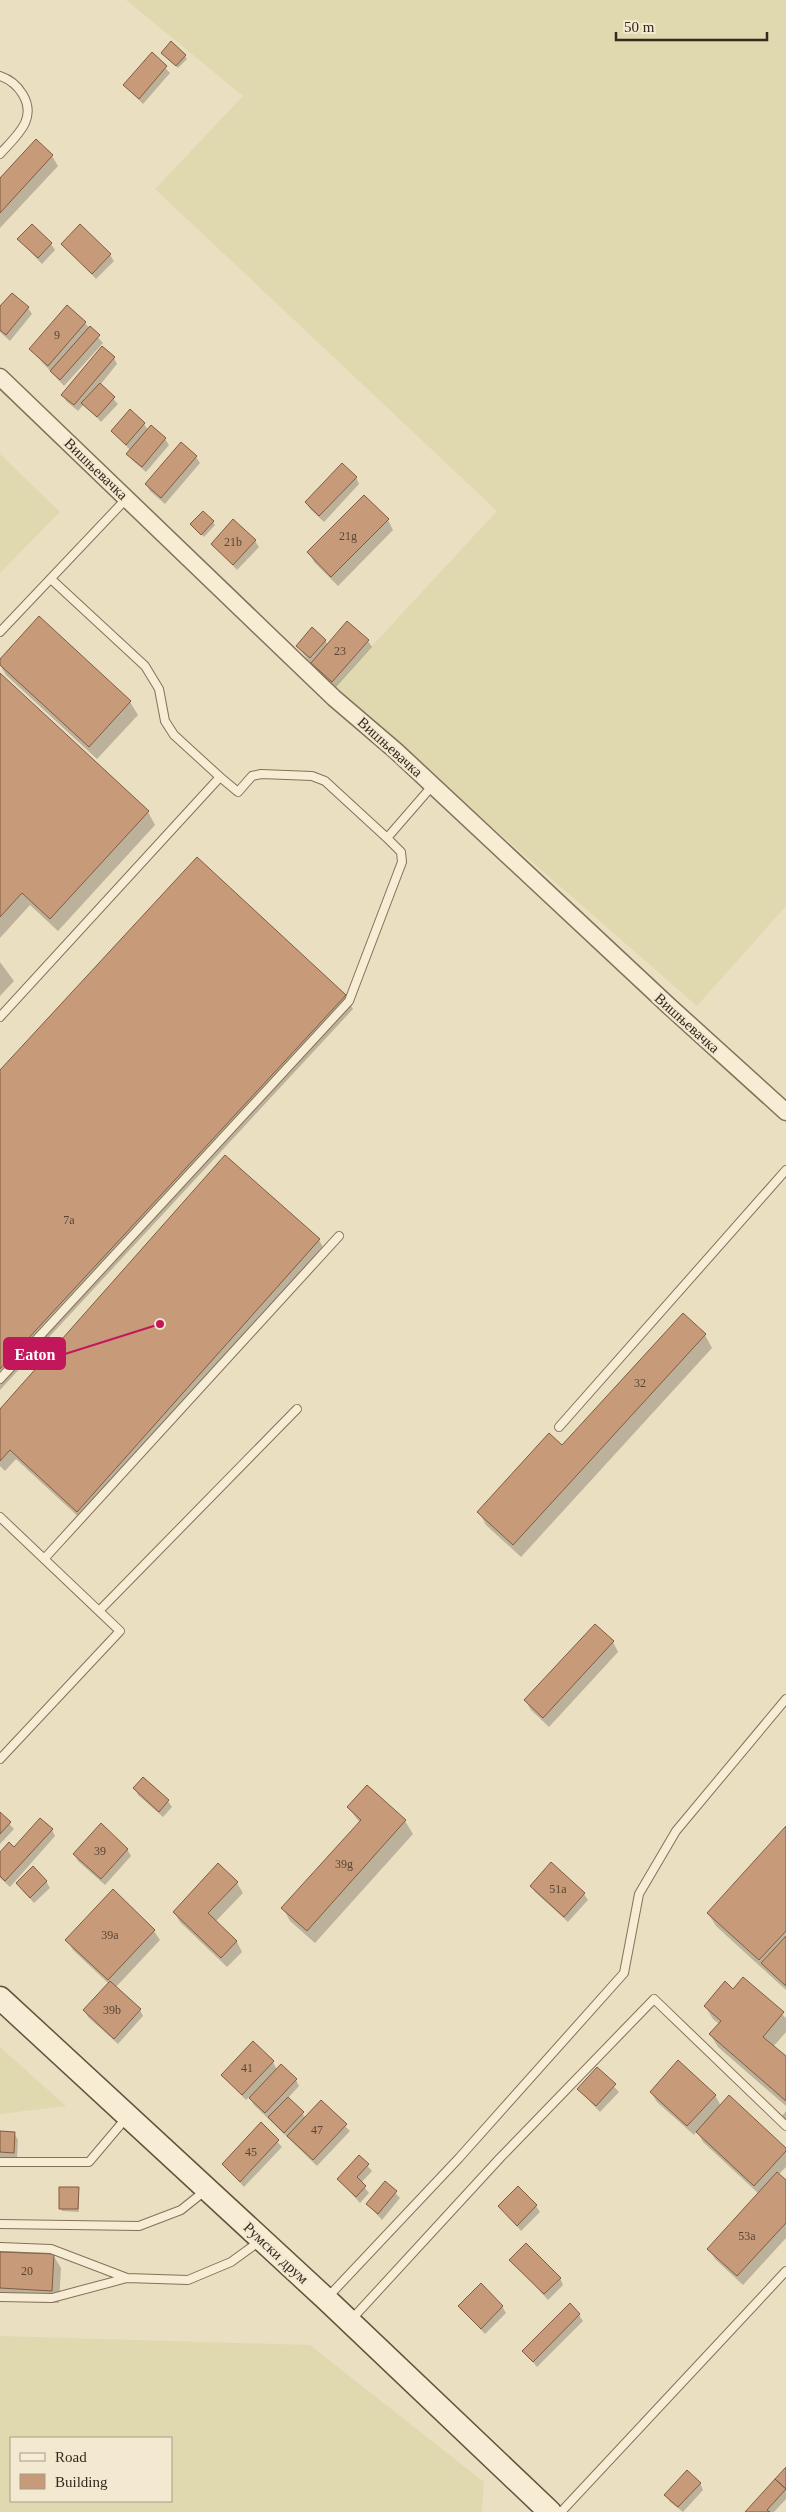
<svg xmlns="http://www.w3.org/2000/svg" width="786" height="2512" font-family="'Times New Roman',serif">
<style>
.farmland{fill:#e0d9af;fill-rule:evenodd}
.shadow{fill:#0003}
.building{fill:#c79b79;stroke:#815b41}
.lines{fill:none;stroke-linecap:round;stroke-linejoin:round}
.lane-casing{stroke:#84715a;stroke-width:10}
.street-casing{stroke:#84715a;stroke-width:19}
.secondary-casing{stroke:#65523d;stroke-width:25}
.lane{stroke:#f6edd4;stroke-width:8}
.street{stroke:#f6edd4;stroke-width:16}
.secondary{stroke:#f6edd4;stroke-width:22}
.labels{text-anchor:middle;stroke-width:5;stroke-linejoin:round;paint-order:stroke}
.number-label{font-size:12px;fill:#594634}
.street-label{font-size:15px;fill:#34291d;stroke:#f3e9d1}
.leader{fill:none;stroke:#c2185b;stroke-width:2}
.callout-dot{fill:#c2185b;stroke:#f3e9d1;stroke-width:2}
.callout{fill:#c2185b;stroke:#c2185b;stroke-width:2}
.callout-label{font-size:16px;text-anchor:middle;font-weight:bold;fill:#fff}
</style>
<rect width="100%" height="100%" fill="#ebdfc2"/>
<!-- farmland -->
<path class="farmland" d="M126 0H786V906L697 1006 333 688 497 511 155 189 243 96Z
M0 454 60 512 0 573Z
M0 2047 66 2106 0 2114Z
M0 2336 310 2345 484 2482 482 2512H0ZM11 2438H171V2501H11Z"/>
<!-- shadow -->
<path class="shadow" d="M162 53 185 56 187 59 178 68Z
M152 54 170 73 143 104 124 85Z
M36 141 52 156 58 166 0 228V180Z
M19 240 51 244 55 250 42 264Z
M62 244 110 255 114 261 96 279Z
M12 294 28 308 32 314 10 341 0 332V308Z
M85 323 103 343 64 386 30 349Z
M114 358 117 364 100 385 118 404 101 422 84 404 78 411 66 401 63 395Z
M144 424 148 430 165 439 169 445 146 472 132 460 128 454 131 451 112 431Z
M181 444 196 457 200 463 165 504 150 491 146 484Z
M356 477 359 484 324 522 310 509 306 503Z
M388 520 393 530 338 586 314 562 309 552Z
M213 522 215 525 204 537 192 525Z
M255 541 259 547 237 570 212 544Z
M39 618 130 702 138 715 97 759 6 675 0 665V661Z
M325 640 328 645 368 641 372 647 336 687 316 669 297 646Z
M0 675 148 812 155 825 58 931 30 905 0 938Z
M197 859 345 996 353 1009 0 1390V1072Z
M0 962 14 981 0 996Z
M319 1240 324 1249 83 1521 16 1459 5 1471 0 1466V1411Z
M705 1335 712 1348 521 1557 486 1525 479 1512Z
M613 1642 618 1652 549 1727 531 1710 525 1700Z
M367 1786 405 1821 413 1834 315 1943 290 1921 283 1908 360 1823 348 1807Z
M135 1788 168 1801 172 1807 163 1817 138 1795Z
M0 1814 14 1829 0 1844Z
M786 1828V1990L716 1926 708 1913Z
M52 1830 55 1836 10 1887 0 1878V1854Z
M127 1849 131 1856 105 1885 78 1861 74 1854Z
M551 1864 584 1894 588 1900 568 1922 535 1892 532 1886Z
M46 1881 50 1888 34 1903 17 1884Z
M237 1883 243 1893 215 1922 237 1942 242 1952 227 1967 180 1922 174 1912Z
M113 1891 154 1931 160 1940 115 1988 140 2010 143 2016 118 2044 88 2017 84 2010 109 1984 73 1950 67 1940Z
M743 1979 786 2018V2032L773 2047 786 2058V2106L718 2047 710 2034 719 2024 713 2019 705 2006 733 1990Z
M273 2062 277 2070 296 2080 299 2086 288 2098 306 2118 321 2102 350 2131 317 2166 254 2105 249 2097 246 2100 222 2075Z
M597 2069 619 2092 600 2112 578 2089Z
M651 2092 715 2095 721 2106 786 2149V2167L778 2175 786 2182V2238L743 2285 715 2259 709 2249 759 2194 703 2142 697 2131 694 2135 657 2102Z
M786 2111V2123L782 2116Z
M261 2124 282 2147 244 2187 223 2164Z
M0 2133H14L18 2140 17 2159 0 2158Z
M359 2157 372 2171 361 2183 369 2193 360 2203 338 2179Z
M386 2183 400 2198 382 2220 368 2205Z
M78 2189 79 2212 62 2211 60 2208Z
M499 2206H536L540 2212 521 2231Z
M0 2253 53 2255 61 2268 59 2303 0 2301Z
M511 2260 560 2278 563 2285 548 2300Z
M459 2306H502L506 2313 485 2334Z
M579 2315 583 2321 537 2367 524 2351Z
M786 2468V2499L774 2512H746Z
M700 2483 703 2490 683 2512 670 2502 666 2495Z"/>
<!-- building -->
<path class="building" d="M171 41 186 55 176 66 161 53Z
M152 52 167 66 139 99 123 85Z
M36 139 53 155 0 213V178Z
M32 224 52 243 38 258 17 239Z
M80 224 111 254 92 274 61 244Z
M12 293 29 307 6 335 0 330V306Z
M67 305 86 322 48 366 29 349Z
M90 326 100 335 60 380 50 371Z
M102 346 115 357 74 405 61 395Z
M100 383 115 397 97 417 81 403Z
M130 409 145 423 126 445 111 431Z
M151 425 166 438 142 467 126 454Z
M181 442 197 456 161 498 145 484Z
M342 463 357 477 319 516 305 502Z
M364 495 389 519 331 577 307 552Z
M203 511 214 521 201 535 190 524Z
M233 519 256 540 233 565 211 544Z
M39 616 131 701 89 747 0 665V659Z
M347 621 369 640 332 682 311 663Z
M312 627 326 640 310 658 296 646Z
M0 673 149 811 50 919 22 893 0 917Z
M197 857 346 995 0 1369V1070Z
M225 1155 320 1239 77 1512 10 1450 0 1461V1409Z
M683 1313 706 1334 513 1545 477 1512 549 1433 562 1445Z
M595 1624 614 1641 543 1718 524 1700Z
M143 1777 169 1800 159 1812 133 1788Z
M367 1785 406 1820 307 1931 281 1908 361 1820 347 1807Z
M0 1812 11 1822 0 1834Z
M40 1818 53 1829 5 1881 0 1876V1852L9 1842 14 1847Z
M101 1823 128 1849 101 1879 73 1854Z
M786 1826V1931L759 1960 707 1913Z
M551 1862 585 1893 564 1917 530 1886Z
M218 1863 238 1882 208 1913 237 1941 221 1958 173 1912Z
M33 1866 47 1881 30 1898 16 1883Z
M113 1889 155 1930 108 1980 65 1940Z
M786 1936V1986L761 1963Z
M743 1977 784 2012 763 2037 786 2056V2101L709 2034 721 2021 704 2006 725 1981 733 1989Z
M110 1981 141 2009 114 2039 83 2010Z
M253 2041 274 2061 242 2095 221 2075Z
M678 2060 716 2095 687 2126 650 2092Z
M281 2064 297 2079 265 2113 249 2098Z
M597 2067 616 2084 596 2106 577 2089Z
M729 2095 786 2148V2151L754 2186 696 2132Z
M288 2097 304 2112 284 2133 268 2117Z
M321 2100 347 2124 313 2160 287 2136Z
M261 2122 279 2140 240 2182 222 2164Z
M0 2131 15 2132 14 2153 0 2152Z
M359 2155 369 2164 357 2177 366 2186 356 2197 337 2179Z
M777 2172 786 2180V2223L737 2276 707 2249Z
M385 2181 397 2191 378 2214 366 2204Z
M518 2186 537 2205 517 2226 498 2206Z
M59 2187H79L78 2209H59Z
M526 2243 561 2278 544 2294 509 2260Z
M0 2252 54 2254 52 2291 0 2288Z
M481 2283 503 2306 481 2329 458 2306Z
M570 2303 580 2314 533 2362 522 2351Z
M786 2467V2489L775 2479Z
M687 2470 701 2483 678 2507 664 2495Z
M775 2479 786 2489 767 2510 770 2512H745Z"/>
<g class="lines">
<defs>
<path id="lane" d="M0 76C18 82 34 103 25 123 20 134 8 145 0 154
M0 632 127 498
M220 777 238 792 252 776 261 774 312 776 325 781 387 838 433 785
M0 1017 220 777 174 735 165 721 159 689 145 666 51 579
M0 1379 349 1001 402 862 401 852 387 838
M559 1427 786 1170
M0 1517 120 1631 0 1759
M44 1559 339 1236
M99 1611 297 1409
M0 2162H89L127 2117
M0 2224 139 2226 181 2210 206 2190
M0 2247 51 2249 127 2278
M0 2297 52 2298 127 2278 188 2280 231 2262 260 2241
M327 2298 459 2158 624 1973 639 1894 676 1831 786 1699
M351 2320 500 2158 654 1999 786 2126
M561 2512 786 2271"/>
<path id="street" d="M0 377 334 698 396 751 669 1006 786 1112"/>
<path id="secondary" d="M0 1998 326 2299 550 2512"/>
</defs>
<!-- lane casing -->
<use href="#lane" class="lane-casing"/>
<!-- street casing -->
<use href="#street" class="street-casing"/>
<!-- secondary casing -->
<use href="#secondary" class="secondary-casing"/>
<!-- lane -->
<use href="#lane" class="lane"/>
<!-- street -->
<use href="#street" class="street"/>
<!-- secondary -->
<use href="#secondary" class="secondary"/>
</g>
<g class="labels">
<!-- number labels -->
<g class="number-label">
<text x="57" y="339">9</text>
<text x="348" y="540">21g</text>
<text x="233" y="546">21b</text>
<text x="340" y="655">23</text>
<text x="69" y="1224">7a</text>
<text x="640" y="1387">32</text>
<text x="100" y="1855">39</text>
<text x="344" y="1868">39g</text>
<text x="558" y="1893">51a</text>
<text x="110" y="1939">39a</text>
<text x="112" y="2014">39b</text>
<text x="247" y="2072">41</text>
<text x="317" y="2134">47</text>
<text x="251" y="2156">45</text>
<text x="747" y="2240">53a</text>
<text x="27" y="2275">20</text>
</g>
<!-- street labels -->
<g class="street-label">
<text transform="translate(96 469) rotate(44)" y="5">Вишњевачка</text>
<text transform="translate(390 747) rotate(42)" y="5">Вишњевачка</text>
<text transform="translate(687 1023) rotate(42)" y="5">Вишњевачка</text>
<text transform="translate(276 2253) rotate(43)" y="5">Румски друм</text>
</g>
</g>
<!-- callouts -->
<path class="leader" d="M160 1324L65 1354"/>
<circle class="callout-dot" cx="160" cy="1324" r="5"/>
<rect class="callout" x="4" y="1338" width="61" height="31" rx="5"/>
<g class="callout-label">
<text x="35" y="1360">Eaton</text>
</g>
<!-- legend -->
<rect x="10" y="2437" width="162" height="65" fill="#f3e9d1" stroke="#a79c89"/>
<rect x="20" y="2453" width="25" height="8" fill="#f6edd4" stroke="#a79c89"/>
<text x="55" y="2462" font-size="15" fill="#34291d">Road</text>
<rect x="20" y="2474" width="25" height="15" fill="#c79b79" stroke="#a79c89"/>
<text x="55" y="2487" font-size="15" fill="#34291d">Building</text>
<!-- scale -->
<path d="M616 32v8h151v-8" fill="none" stroke="#34291d" stroke-width="2.5"/>
<text x="624" y="32" font-size="15" fill="#34291d" stroke="#f3e9d1" stroke-width="4" paint-order="stroke">50 m</text>
</svg>
